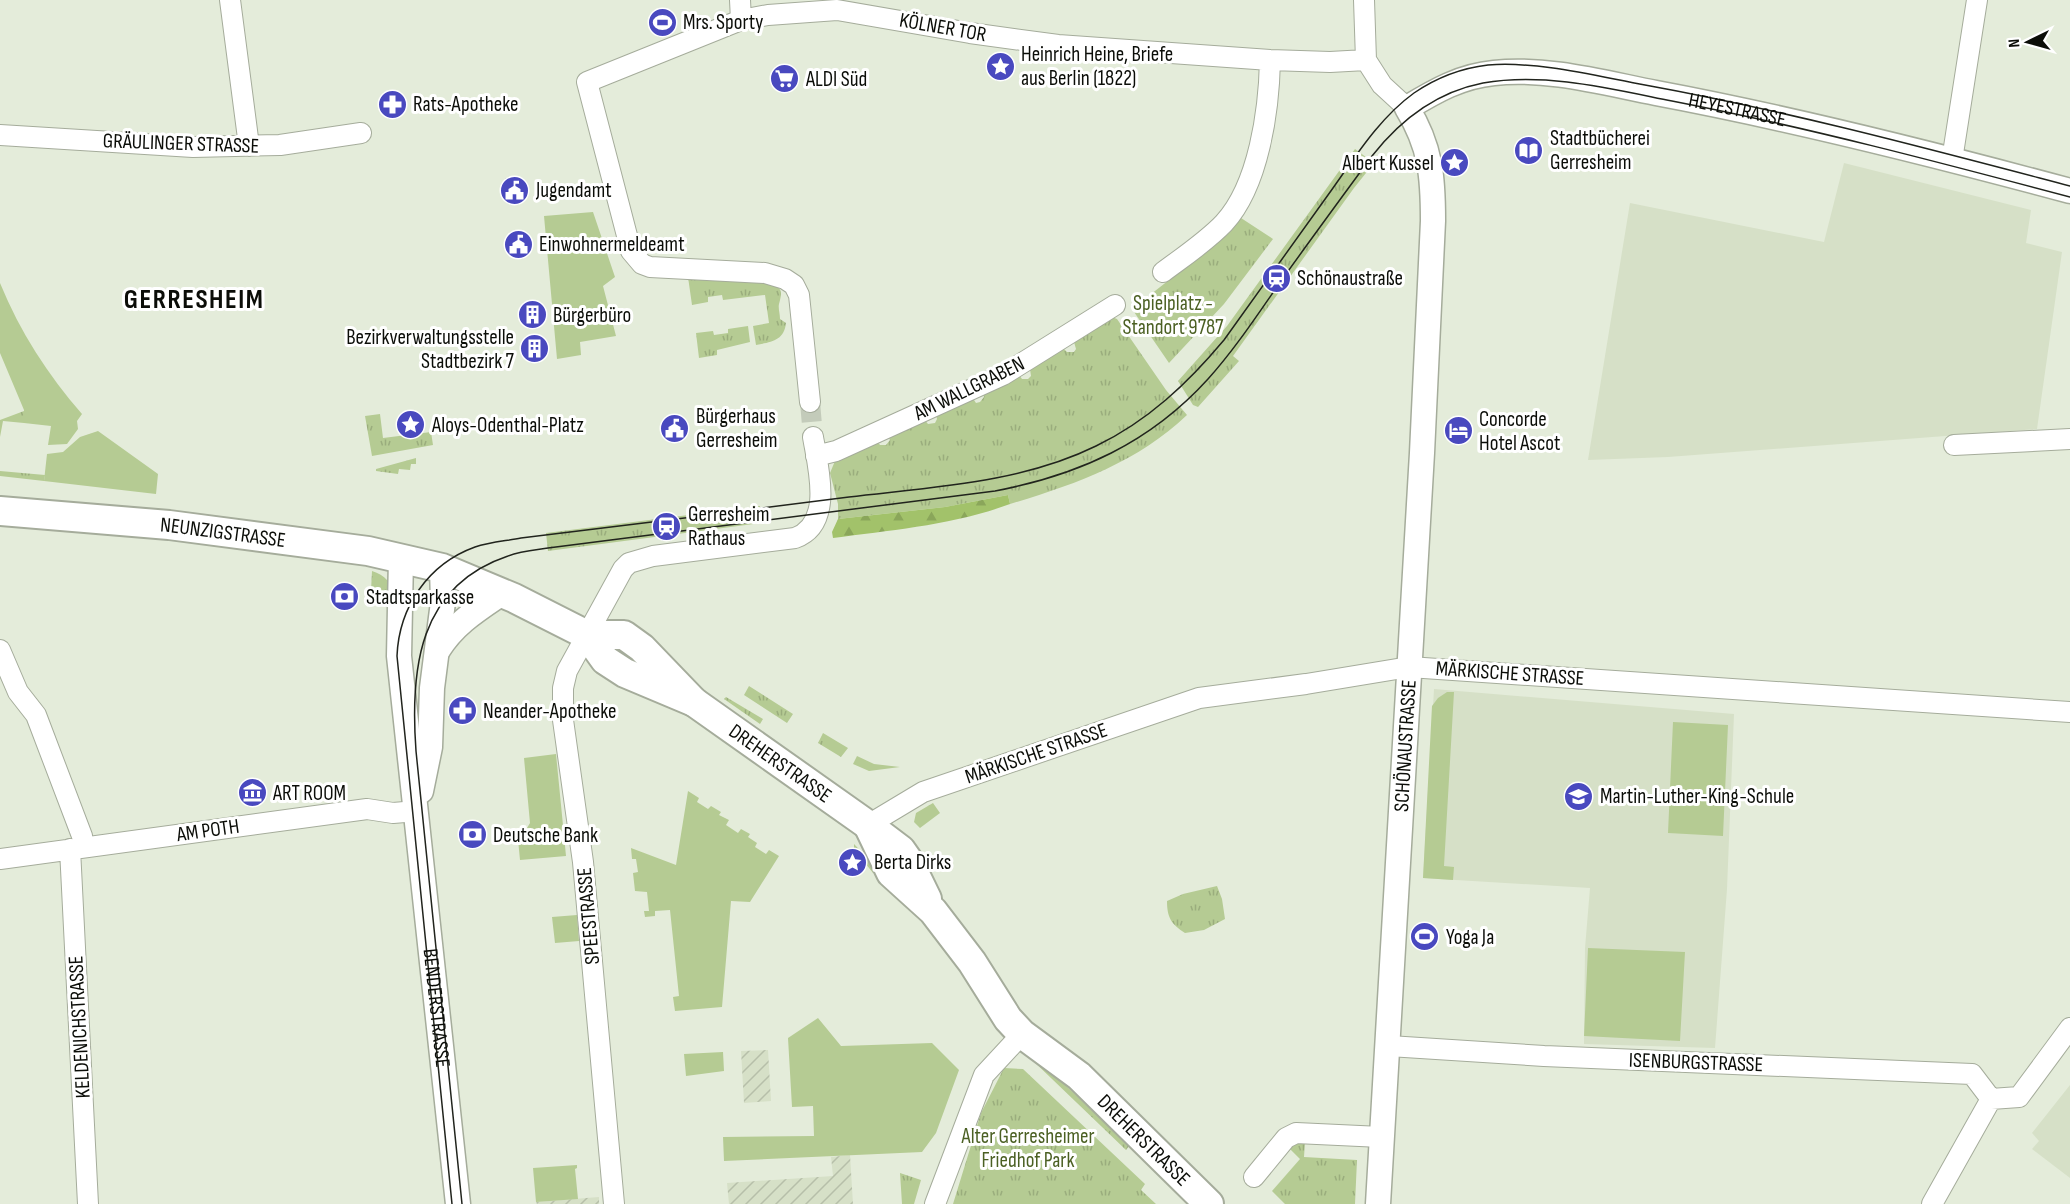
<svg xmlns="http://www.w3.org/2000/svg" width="2070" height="1204" font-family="'Sofia Sans Condensed',sans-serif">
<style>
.built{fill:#d6e0c7}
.industrial{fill:url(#industrial-furrows)}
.grass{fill:url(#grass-tufts)}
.forest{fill:url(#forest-firs)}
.garden{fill:#b5cb93}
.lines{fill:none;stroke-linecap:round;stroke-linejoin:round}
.minor-tunnel{stroke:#c3cbba;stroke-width:20;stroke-dasharray:20 10;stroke-linecap:butt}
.minor-casing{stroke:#a5ac9b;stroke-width:22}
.tertiary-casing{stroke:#a5ac9b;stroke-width:27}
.secondary-casing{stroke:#a5ac9b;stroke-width:32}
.minor{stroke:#fff;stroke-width:20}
.tertiary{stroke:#fff;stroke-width:24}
.secondary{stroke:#fff;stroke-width:28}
.tram{stroke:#21241d;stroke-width:1.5}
.labels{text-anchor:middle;stroke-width:6;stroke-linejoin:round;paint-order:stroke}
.poi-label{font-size:21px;fill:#0b0d08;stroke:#fff;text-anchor:start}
.street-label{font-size:21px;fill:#0b0d08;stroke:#fff}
.park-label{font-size:21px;fill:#4b6023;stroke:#fff}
.district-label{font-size:27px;font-weight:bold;letter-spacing:1.5px;fill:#0b0d08;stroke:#fff}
</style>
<defs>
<pattern id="industrial-furrows" width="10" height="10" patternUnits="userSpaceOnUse" patternTransform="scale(1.5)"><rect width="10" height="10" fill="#d6e0c7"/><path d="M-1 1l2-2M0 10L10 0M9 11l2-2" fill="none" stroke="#b6bfa9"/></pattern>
<pattern id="grass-tufts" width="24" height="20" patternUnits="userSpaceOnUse" patternTransform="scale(1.5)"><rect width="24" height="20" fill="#b5cb93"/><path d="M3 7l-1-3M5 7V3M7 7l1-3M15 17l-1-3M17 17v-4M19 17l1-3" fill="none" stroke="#9aad7d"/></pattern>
<pattern id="forest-firs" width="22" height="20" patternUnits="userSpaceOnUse" patternTransform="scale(1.5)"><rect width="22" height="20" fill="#a2c26a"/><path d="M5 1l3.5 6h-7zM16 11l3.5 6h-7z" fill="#8aa65a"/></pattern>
</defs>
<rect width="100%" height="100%" fill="#e4ecda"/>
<!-- built -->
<path class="built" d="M1844 163 2031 210 2026 243 2062 252 2037 429 1668 457 1588 460 1630 203 1824 242Z
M1434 689 1734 714 1727 889 1715 1048 1584 1044 1585 948 1590 888 1423 878Z
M2070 1085V1178L2032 1149 2039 1141 2032 1133Z"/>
<!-- industrial -->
<path class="industrial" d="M768 1050 771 1101 744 1103 741 1051Z
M850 1155 853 1204H729L727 1183 833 1176 831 1157Z
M599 1197V1204H537L536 1202Z"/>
<!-- grass -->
<path class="grass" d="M1355 149 1374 163 1354 188 1233 356 1239 361 1198 407 1193 405 1178 381 1227 326Z
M1241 218 1273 239 1224 304 1169 363 1132 309 1229 233Z
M688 277 768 282C782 289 783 289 779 304 778 308 780 314 780 319L786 323C784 341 771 342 756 345L753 326 769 323 765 295 723 300 722 295 708 297V302L692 305Z
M1112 317 1117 319 1166 390 1187 415C1138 462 1074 485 1010 504L1008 495 945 507 838 519V504L830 473 835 461 877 441 880 445H886L890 440 888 436 924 419 928 424 935 423 937 419 936 414 972 397 976 403 980 402 984 397 983 392 1019 375 1022 379H1028L1031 376 1030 369 1064 349 1067 352H1074L1076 349 1074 342 1108 318Z
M748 326 750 342 717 350V355L699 358 696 333 713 331 714 335 728 333V329Z
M24 411V423L3 421 0 437V420Z
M380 414 383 438 431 432 433 445 372 456 365 416Z
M416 458V464H411L410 470 399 469 398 474 376 471V469Z
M0 471 45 475 44 481 0 476Z
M760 506 761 523 548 551 546 533Z
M372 571C385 575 392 583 395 596L377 597 371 591Z
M749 686 793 714 787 723 744 695Z
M726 697 763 719 760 724 724 699Z
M823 733 848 748 841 757 818 743Z
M857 756 874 764 900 767 869 771 853 764Z
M933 803 940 813 920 828 914 822 916 813Z
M854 844 880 871 879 873H873L854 849Z
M1217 886 1222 899 1225 919 1204 930 1185 933C1171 924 1167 917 1167 901L1183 894Z
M1027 1055 1036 1057 1129 1146 1126 1150Z
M1004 1068 1023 1069 1145 1184 1141 1190 1156 1204H953L981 1113Z
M1296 1142H1305L1304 1157 1357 1160 1355 1204H1285L1272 1191 1300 1159 1290 1149Z
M900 1173 921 1180 914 1204H902Z"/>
<!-- forest -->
<path class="forest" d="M1008 495 1010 504C954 525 892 530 833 538L832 532 838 519 945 507Z"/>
<!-- garden -->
<path class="garden" d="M593 212 615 277 603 286 616 336 580 342 581 355 557 359 544 216Z
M0 283C20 332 48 375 82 414L77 421 78 429 67 444 48 445 51 426 24 423V410L0 353Z
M98 431 158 474 156 494 44 481 47 454 63 452 80 437Z
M1447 692H1454L1444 866 1454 867 1453 880 1423 878 1432 706 1438 698Z
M1673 722 1728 725 1723 836 1668 833Z
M556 754 566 856 520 860 517 829 527 828 530 823 524 758Z
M688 791 699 798 697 802 708 809 711 806 721 812 719 815 729 820 726 825 738 833 741 829 750 834 748 837 757 843 755 847 766 854 769 850 779 856 750 902 731 901 722 1007 675 1011 673 997 679 996 670 910 655 911V916L645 917 644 911H649L647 892 635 891 633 873 638 872 636 859H632L631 848 676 865Z
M577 915 579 941 555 943 552 917Z
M1588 948 1685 952 1680 1041 1584 1036Z
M818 1018 841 1046 932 1043 959 1070 936 1133 922 1152 724 1161 723 1137 814 1136 813 1106 792 1107 788 1038Z
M723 1052 724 1071 686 1076 684 1054Z
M577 1165V1168L575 1169 578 1199 536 1202 533 1168Z"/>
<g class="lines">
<!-- minor-tunnel -->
<path class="minor-tunnel" d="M810 402 813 437"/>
<defs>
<path id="minor" d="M230 0 249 146
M740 0 741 20
M1364 0 1366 60 1382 85 1407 108
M0 135 193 147 280 145 361 133
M1952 160 1977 0
M1163 272C1183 257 1207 241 1224 223 1259 185 1269 110 1270 60
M810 402 799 295 794 285 785 279 765 273 650 267 642 264 631 251 587 82 741 20 768 15 837 10 970 33 1058 45 1270 60 1330 62 1366 60
M1954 445 2070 439
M816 456 836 451 1003 375 1115 305
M0 650 18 692 36 715 82 836 84 847
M868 825 923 792 1199 698 1306 684 1409 667 2070 712
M70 849 88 1204
M0 859 367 809 393 813 417 811
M1389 1046 1544 1056 1972 1074 1991 1099
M1254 1177 1286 1138 1296 1133 1381 1137
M614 1204 583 862 563 720V688L567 671 623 569 629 563 653 556 795 538C834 524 818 467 813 437
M935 1204 984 1075 1022 1034
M1932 1204 1991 1099 2019 1097 2070 1028"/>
<g id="tertiary">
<path id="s1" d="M401 558 399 656 458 1204"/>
<path d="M438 650C454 624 477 610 502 593"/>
<path d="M421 791 430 747 432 688 443 602 442 568"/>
<path id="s2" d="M1378 1204 1422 453 1433 221C1433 177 1431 147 1407 108 1435 91 1461 76 1494 73 1547 67 1604 83 1656 93 1795 119 1933 154 2070 191"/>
</g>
<g id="secondary">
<path id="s3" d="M0 511 169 525 368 551 442 568 514 598 587 635 605 660 625 673 694 702"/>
<path id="s4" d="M587 635H624L642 648 694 702 868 825 901 850 908 860 927 899"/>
<path id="s5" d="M868 825 891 873 933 911 972 962 1008 1019 1022 1034 1079 1076 1209 1204"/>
</g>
</defs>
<!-- minor casing -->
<use href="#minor" class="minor-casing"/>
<!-- tertiary casing -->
<use href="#tertiary" class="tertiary-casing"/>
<!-- secondary casing -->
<use href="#secondary" class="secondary-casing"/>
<!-- minor -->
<use href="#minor" class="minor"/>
<!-- tertiary -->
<use href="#tertiary" class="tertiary"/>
<!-- secondary -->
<use href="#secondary" class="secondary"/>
<!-- tram -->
<path class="tram" d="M452 1204 397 656C399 607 428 564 475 547 490 542 506 541 521 538 630 525 740 511 849 497 932 487 1021 483 1096 446 1148 421 1188 383 1224 340 1259 291 1294 243 1328 195 1354 159 1378 119 1414 93 1436 78 1462 68 1488 65 1538 61 1596 76 1645 85 1788 111 1929 149 2070 186
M462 1204 416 751C410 670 418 586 508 556 521 551 535 550 548 548L995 491C1079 475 1150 443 1208 379 1235 349 1258 314 1281 281 1311 239 1342 197 1372 156 1401 119 1437 92 1483 83 1545 72 1612 89 1672 101 1806 127 1938 162 2070 197"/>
</g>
<!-- icons -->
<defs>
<symbol id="stadium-disc" viewBox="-11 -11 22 22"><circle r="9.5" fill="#4949bf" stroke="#fff"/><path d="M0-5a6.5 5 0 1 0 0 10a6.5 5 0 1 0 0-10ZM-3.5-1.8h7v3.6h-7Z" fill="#fff"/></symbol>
<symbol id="sight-disc" viewBox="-11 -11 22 22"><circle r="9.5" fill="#4949bf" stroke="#fff"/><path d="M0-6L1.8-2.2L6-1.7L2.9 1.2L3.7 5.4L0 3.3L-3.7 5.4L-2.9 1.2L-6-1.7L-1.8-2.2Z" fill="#fff"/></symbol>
<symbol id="supermarket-disc" viewBox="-11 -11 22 22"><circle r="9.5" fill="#4949bf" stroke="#fff"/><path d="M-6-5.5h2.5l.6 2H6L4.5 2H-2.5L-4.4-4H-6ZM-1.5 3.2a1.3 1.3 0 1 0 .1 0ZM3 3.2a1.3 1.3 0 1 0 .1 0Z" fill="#fff"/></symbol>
<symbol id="pharmacy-disc" viewBox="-11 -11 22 22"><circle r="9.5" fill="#4949bf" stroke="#fff"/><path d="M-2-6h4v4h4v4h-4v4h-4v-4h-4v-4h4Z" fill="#fff"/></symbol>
<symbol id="library-disc" viewBox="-11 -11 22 22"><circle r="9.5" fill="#4949bf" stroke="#fff"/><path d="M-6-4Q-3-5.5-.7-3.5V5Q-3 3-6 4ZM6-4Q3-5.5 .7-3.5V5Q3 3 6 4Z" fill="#fff"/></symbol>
<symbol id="civic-disc" viewBox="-11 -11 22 22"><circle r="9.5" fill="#4949bf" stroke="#fff"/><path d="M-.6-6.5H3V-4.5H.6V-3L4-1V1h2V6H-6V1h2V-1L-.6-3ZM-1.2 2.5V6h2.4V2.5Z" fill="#fff"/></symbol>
<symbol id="station-disc" viewBox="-11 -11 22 22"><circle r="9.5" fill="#4949bf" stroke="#fff"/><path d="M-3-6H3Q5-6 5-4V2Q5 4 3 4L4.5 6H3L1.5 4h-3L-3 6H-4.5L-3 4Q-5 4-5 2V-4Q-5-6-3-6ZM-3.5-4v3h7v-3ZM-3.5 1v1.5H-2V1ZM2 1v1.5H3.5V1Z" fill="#fff"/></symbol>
<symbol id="building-disc" viewBox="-11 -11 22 22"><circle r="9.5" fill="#4949bf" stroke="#fff"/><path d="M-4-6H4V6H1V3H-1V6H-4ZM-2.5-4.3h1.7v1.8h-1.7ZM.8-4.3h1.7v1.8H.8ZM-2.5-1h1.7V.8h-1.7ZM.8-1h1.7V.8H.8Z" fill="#fff"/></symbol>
<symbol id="hotel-disc" viewBox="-11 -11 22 22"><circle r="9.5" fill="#4949bf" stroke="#fff"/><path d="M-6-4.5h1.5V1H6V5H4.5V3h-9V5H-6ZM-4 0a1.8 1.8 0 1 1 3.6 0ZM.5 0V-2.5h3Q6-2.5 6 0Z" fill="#fff"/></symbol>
<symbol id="bank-disc" viewBox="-11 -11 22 22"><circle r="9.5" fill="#4949bf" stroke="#fff"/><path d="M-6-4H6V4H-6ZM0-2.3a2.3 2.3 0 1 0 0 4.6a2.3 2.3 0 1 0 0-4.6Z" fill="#fff"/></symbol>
<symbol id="museum-disc" viewBox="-11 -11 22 22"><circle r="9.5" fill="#4949bf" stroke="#fff"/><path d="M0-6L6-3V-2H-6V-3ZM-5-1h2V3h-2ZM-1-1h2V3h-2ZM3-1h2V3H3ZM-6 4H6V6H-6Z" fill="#fff"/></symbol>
<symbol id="school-disc" viewBox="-11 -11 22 22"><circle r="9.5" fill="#4949bf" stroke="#fff"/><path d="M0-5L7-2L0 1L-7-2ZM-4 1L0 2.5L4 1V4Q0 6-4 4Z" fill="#fff"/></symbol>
</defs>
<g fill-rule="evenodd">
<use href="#stadium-disc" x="646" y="6" width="33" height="33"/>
<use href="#sight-disc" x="984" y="50" width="33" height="33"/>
<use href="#supermarket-disc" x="768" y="62" width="33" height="33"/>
<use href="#pharmacy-disc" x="376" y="88" width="33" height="33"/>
<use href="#library-disc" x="1512" y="134" width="33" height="33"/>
<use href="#sight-disc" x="1438" y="146" width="33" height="33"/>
<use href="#civic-disc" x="498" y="174" width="33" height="33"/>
<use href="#civic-disc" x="502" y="228" width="33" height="33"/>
<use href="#station-disc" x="1260" y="262" width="33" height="33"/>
<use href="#building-disc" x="516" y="298" width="33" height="33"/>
<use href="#building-disc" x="518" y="332" width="33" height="33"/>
<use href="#sight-disc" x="394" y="408" width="33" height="33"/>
<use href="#civic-disc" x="658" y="412" width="33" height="33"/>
<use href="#hotel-disc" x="1442" y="414" width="33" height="33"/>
<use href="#station-disc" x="650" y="510" width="33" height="33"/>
<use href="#bank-disc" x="328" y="580" width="33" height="33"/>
<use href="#pharmacy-disc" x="446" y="694" width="33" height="33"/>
<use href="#museum-disc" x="236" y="776" width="33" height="33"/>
<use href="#school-disc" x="1562" y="780" width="33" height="33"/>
<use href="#bank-disc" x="456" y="818" width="33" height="33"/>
<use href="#sight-disc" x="836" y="846" width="33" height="33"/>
<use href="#stadium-disc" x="1408" y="920" width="33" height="33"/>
</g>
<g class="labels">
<!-- poi labels -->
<g class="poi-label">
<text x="683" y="29">Mrs. Sporty</text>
<text x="1021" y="61">Heinrich Heine, Briefe<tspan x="1021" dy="24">aus Berlin (1822)</tspan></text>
<text x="806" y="86">ALDI Süd</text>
<text x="413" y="111">Rats-Apotheke</text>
<text x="1550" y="145">Stadtbücherei<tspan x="1550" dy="24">Gerresheim</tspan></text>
<text x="1434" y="170" text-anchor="end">Albert Kussel</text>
<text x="536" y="197">Jugendamt</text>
<text x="539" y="251">Einwohnermeldeamt</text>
<text x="1297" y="285">Schönaustraße</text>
<text x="553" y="322">Bürgerbüro</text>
<text x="514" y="344" text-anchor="end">Bezirkverwaltungsstelle<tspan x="514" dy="24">Stadtbezirk 7</tspan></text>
<text x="696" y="423">Bürgerhaus<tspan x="696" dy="24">Gerresheim</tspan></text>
<text x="1479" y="426">Concorde<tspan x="1479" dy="24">Hotel Ascot</tspan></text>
<text x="432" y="432">Aloys-Odenthal-Platz</text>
<text x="688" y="521">Gerresheim<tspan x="688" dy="24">Rathaus</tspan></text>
<text x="366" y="604">Stadtsparkasse</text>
<text x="483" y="718">Neander-Apotheke</text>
<text x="273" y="800">ART ROOM</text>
<text x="1600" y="803">Martin-Luther-King-Schule</text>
<text x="493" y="842">Deutsche Bank</text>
<text x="874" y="869">Berta Dirks</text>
<text x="1446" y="944">Yoga Ja</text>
</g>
<!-- street labels -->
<g class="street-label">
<text transform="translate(943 27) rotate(10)" y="7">KÖLNER TOR</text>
<text dy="7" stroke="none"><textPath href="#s2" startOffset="1444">HEYESTRASSE</textPath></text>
<text transform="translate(181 143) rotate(2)" y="7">GRÄULINGER STRASSE</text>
<text transform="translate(969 388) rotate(-26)" y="7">AM WALLGRABEN</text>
<text dy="7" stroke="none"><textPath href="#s3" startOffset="224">NEUNZIGSTRASSE</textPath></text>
<text transform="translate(1510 673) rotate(4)" y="7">MÄRKISCHE STRASSE</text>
<text dy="7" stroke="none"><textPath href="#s2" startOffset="459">SCHÖNAUSTRASSE</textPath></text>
<text transform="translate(1036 753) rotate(-19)" y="7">MÄRKISCHE STRASSE</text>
<text dy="7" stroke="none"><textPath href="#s4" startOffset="240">DREHERSTRASSE</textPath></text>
<text transform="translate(208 830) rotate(-8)" y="7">AM POTH</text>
<text transform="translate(588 916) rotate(-95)" y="7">SPEESTRASSE</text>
<text dy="7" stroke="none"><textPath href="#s1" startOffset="452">BENDERSTRASSE</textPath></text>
<text transform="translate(79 1027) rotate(-93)" y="7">KELDENICHSTRASSE</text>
<text transform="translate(1696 1062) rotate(2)" y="7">ISENBURGSTRASSE</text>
<text dy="7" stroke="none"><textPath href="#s5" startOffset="424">DREHERSTRASSE</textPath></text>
</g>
<!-- park labels -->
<g class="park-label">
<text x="1173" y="310">Spielplatz -<tspan x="1173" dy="24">Standort 9787</tspan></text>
<text x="1028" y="1143">Alter Gerresheimer<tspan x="1028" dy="24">Friedhof Park</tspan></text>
</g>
<!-- district labels -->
<g class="district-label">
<text x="194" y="308">GERRESHEIM</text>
</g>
</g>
<!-- north arrow -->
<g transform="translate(2028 42) rotate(265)" stroke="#ffffff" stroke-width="4.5" paint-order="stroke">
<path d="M0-4.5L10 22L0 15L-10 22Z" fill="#0b0d08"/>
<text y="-9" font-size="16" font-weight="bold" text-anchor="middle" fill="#0b0d08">N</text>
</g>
</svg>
